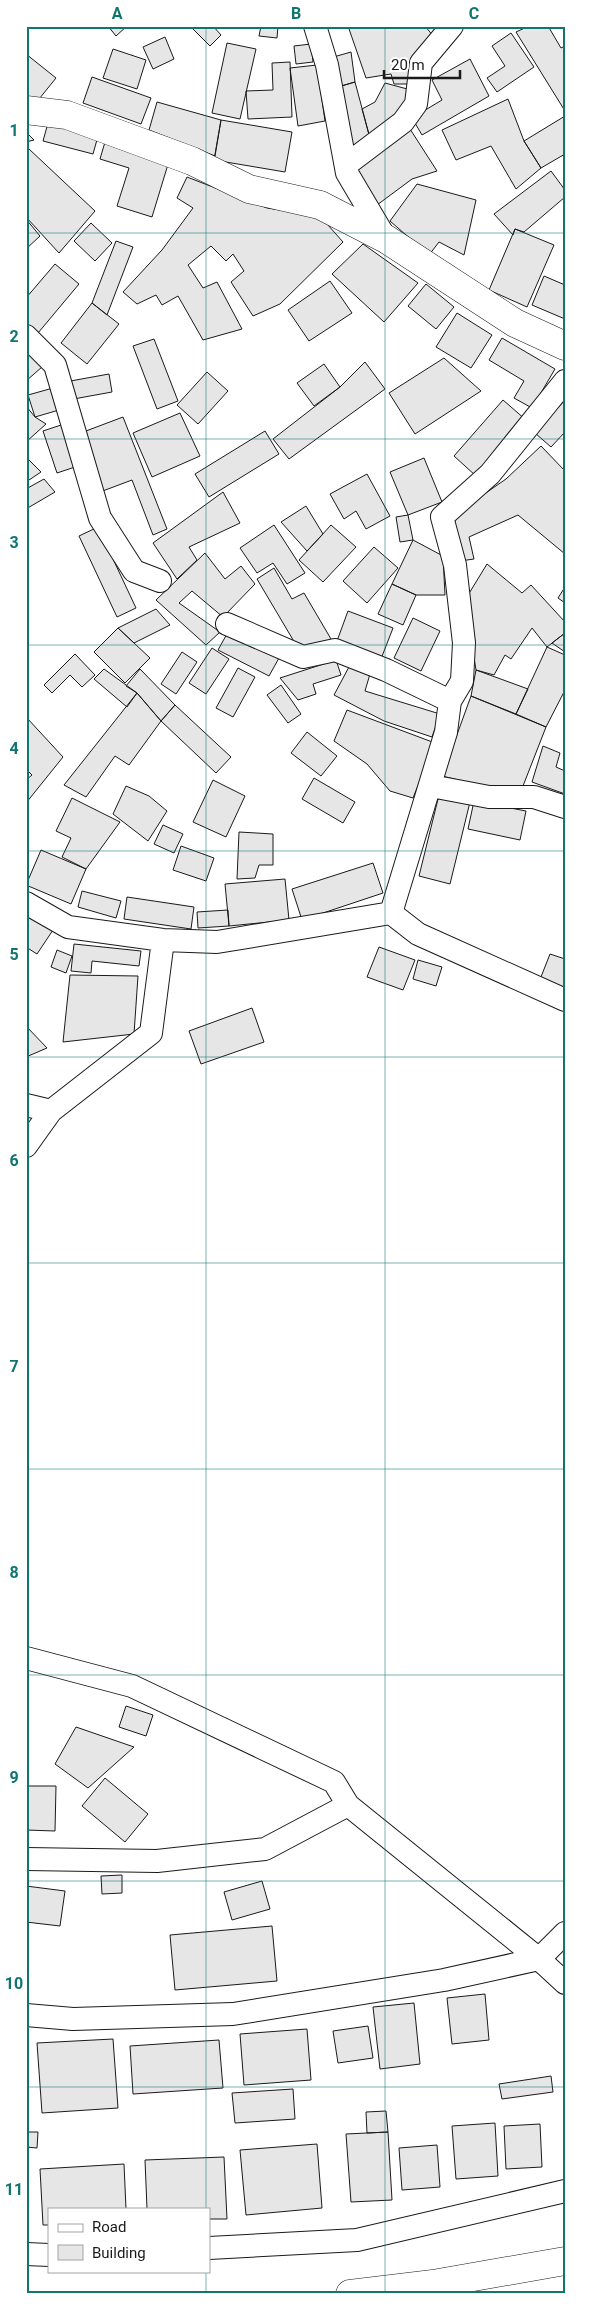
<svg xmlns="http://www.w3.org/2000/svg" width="591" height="2320" font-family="Roboto,sans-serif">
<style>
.building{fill:#e6e6e6;stroke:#1a1a1a}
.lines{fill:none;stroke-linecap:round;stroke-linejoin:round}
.minor-casing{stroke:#1a1a1a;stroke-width:24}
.tertiary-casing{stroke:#1a1a1a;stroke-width:29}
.secondary-casing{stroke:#1a1a1a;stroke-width:29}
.minor{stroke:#fff;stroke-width:22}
.tertiary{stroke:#fff;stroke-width:28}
.secondary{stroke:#fff;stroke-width:28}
.grid{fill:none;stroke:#0f766e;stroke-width:1;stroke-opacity:0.55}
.neatline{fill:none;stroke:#0f766e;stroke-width:2}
.grid-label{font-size:16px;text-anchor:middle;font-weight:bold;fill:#0f766e}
</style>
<rect width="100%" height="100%" fill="#fff"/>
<!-- building -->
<path class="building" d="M108 26H127L116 36Z
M190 26H213L221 35 210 46Z
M261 26H278L277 38 259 36Z
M348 26H425L434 37 414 84H394L391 74 366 78Z
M529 26H548L561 48 565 46V111L516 32Z
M511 33 534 67 497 92 487 78 505 66 492 46Z
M165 37 174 59 153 69 143 47Z
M227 43 256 49 240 119 212 113Z
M311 44 313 62 296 64 294 46Z
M113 49 146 60 137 89 103 78Z
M351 52 355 82 338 87 330 58Z
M26 54 56 78 31 109 26 105Z
M470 59 489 96 422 135 412 118 442 100 432 80Z
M290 62 292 117 248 119 246 91 273 90 272 63Z
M317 65 325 121 298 126 290 68Z
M92 77 151 98 141 124 83 103Z
M355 82 371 142 348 152 334 88Z
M385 83 411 90 402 113 371 142 362 109 375 102Z
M508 99 524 141 541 168 516 189 491 146 456 160 442 130Z
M157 102 221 120 215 156 149 130Z
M565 116V154L541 168 524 141Z
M221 120 292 132 285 172 214 160Z
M48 123 98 136 93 154 43 141Z
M410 129 437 171 412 179 377 205 355 170Z
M26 132 34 140 26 142Z
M105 142 169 161 152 217 117 206 129 168 100 159Z
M29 149 95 211 59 253 26 217V152Z
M551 171 565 190V197L524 232 515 229 513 235 494 214Z
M187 177 267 208 320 216 343 242 280 304 253 316 231 282 244 271 233 254 226 261 211 246 188 265 203 288 217 282 242 329 203 340 178 296 162 305 156 295 137 304 123 292 162 250 193 208 177 198Z
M417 184 476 200 464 255 439 242 429 255 390 221Z
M26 219 40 236 26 249Z
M91 223 112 243 95 261 74 241Z
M515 229 554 245 527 307 489 290Z
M116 241 133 247 107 315 92 303Z
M363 244 418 283 384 322 332 274Z
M55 264 79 284 38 333 26 323V298Z
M544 276 565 285V319L532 305Z
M330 281 352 313 309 341 288 310Z
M426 284 454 307 436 329 408 306Z
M92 303 119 324 87 364 61 343Z
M457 313 492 335 471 368 436 347Z
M502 338 555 369 532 408 514 398 524 381 489 360Z
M154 339 178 401 157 409 133 346Z
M26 349 42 367 26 381Z
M444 358 481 391 415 434 389 393Z
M365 362 385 389 289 459 273 439 340 387Z
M324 364 340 387 314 406 297 383Z
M207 372 228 391 198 424 177 405Z
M109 374 112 392 68 400 65 382Z
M53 388 59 410 35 417 28 395Z
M503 400 526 420 476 476 454 456Z
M565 400V432L551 447 535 433Z
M26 406 35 417 46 424 26 442Z
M180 413 200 456 152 477 133 433Z
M123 417 167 529 153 535 132 480 100 492 78 434Z
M64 424 78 466 57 473 43 431Z
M265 431 279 454 209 497 195 474Z
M541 446 565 471V554L518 515 469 537 474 559 460 561 454 515 506 479Z
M26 457 41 472 26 482Z
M424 458 442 502 408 515 390 472Z
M367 474 390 516 366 529 356 511 344 519 330 494Z
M44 479 55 492 26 509V489Z
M223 492 240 523 189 547 197 560 177 579 153 543Z
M306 506 323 534 307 551 281 522Z
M408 515 413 540 400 542 396 517Z
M274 525 305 573 287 584 273 563 257 573 240 548Z
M331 525 356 547 323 582 299 560Z
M98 527 136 608 117 617 79 536Z
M413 540 443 556 445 595H416L392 584Z
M374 547 398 568 367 603 343 581Z
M205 553 225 579 241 566 255 584 223 617 192 591 179 603 220 632 206 645 156 600Z
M487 564 522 593 531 585 565 622V633L547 647 532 628 511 659 505 655 494 675 476 670 465 600Z
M274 568 292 599 304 593 331 639 302 655 257 579Z
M392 584 416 595 403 625 378 614Z
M565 587V603L558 598Z
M156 609 170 625 134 643 118 628Z
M348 611 393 628 381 659 337 641Z
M413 618 440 631 421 671 394 658Z
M118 628 150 658 125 683 94 652Z
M228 632 279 658 269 676 218 650Z
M565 633V652L552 643Z
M547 647 565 655V690L546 727 516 714Z
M212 648 229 659 206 694 189 683Z
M182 652 197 662 176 694 161 684Z
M75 654 95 675 82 687 70 675 52 693 44 685Z
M336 660 341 675 313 684 316 694 298 700 280 678Z
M350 665 370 674 365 691 440 714 432 737 384 721 334 695Z
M238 668 255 677 233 717 216 708Z
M104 669 137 693 127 707 94 679Z
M140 669 175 705 161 721 137 693 126 686Z
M476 670 528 689 516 714 471 696Z
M281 685 301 714 288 723 267 695Z
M137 693 161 721 129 765 115 756 86 797 64 785Z
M471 696 546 727 523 786 495 789 442 776Z
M175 705 231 757 216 773 161 721Z
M347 710 435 743 413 798 390 791 367 764 334 741Z
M27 718 63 757 26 803V780L32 775 26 769Z
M307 732 337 756 321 776 291 753Z
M543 746 560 753 556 767 565 771V794L532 782Z
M314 778 355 802 343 823 302 799Z
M213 780 245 796 226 837 193 822Z
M126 786 149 796 167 811 148 841 113 814Z
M439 795 470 802 450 884 419 876Z
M72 798 120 822 86 869 62 857 71 838 56 831Z
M474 801 526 811 520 840 468 829Z
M163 825 183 834 174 853 154 844Z
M239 832 273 834V865H259L255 878 237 879Z
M181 846 214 858 206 881 173 870Z
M41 850 86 869 71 904 26 885Z
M373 863 383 893 302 920 292 889Z
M285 879 289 920 229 926 225 884Z
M82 891 121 901 116 918 78 907Z
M127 897 194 907 191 929 124 919Z
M228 910 229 926 198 928 197 912Z
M26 913 53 930 37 954 26 947Z
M74 944 141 951 139 966 92 961 91 973 71 971Z
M379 947 415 960 403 990 367 977Z
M57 950 72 956 66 973 51 967Z
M550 954 565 959V991L539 982Z
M418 960 442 967 436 986 413 979Z
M70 975 138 976 134 1034 63 1042Z
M252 1008 264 1042 201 1064 189 1031Z
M26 1026 47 1048 26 1057Z
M126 1706 153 1715 146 1736 119 1727Z
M76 1727 134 1747 88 1788 55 1764Z
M105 1778 148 1814 125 1842 82 1806Z
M26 1786H56L55 1831 26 1830Z
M122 1875V1893L102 1894 101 1876Z
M262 1881 270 1909 232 1920 224 1892Z
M26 1886 65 1891 60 1926 26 1922Z
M272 1926 277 1981 175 1990 170 1935Z
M485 1994 489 2040 452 2044 447 1998Z
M414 2003 420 2064 380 2069 373 2007Z
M368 2026 373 2058 338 2063 333 2031Z
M307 2029 311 2080 244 2085 240 2034Z
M113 2039 118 2108 42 2113 37 2043Z
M219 2040 223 2088 133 2094 130 2046Z
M551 2076 553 2092 502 2099 499 2084Z
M293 2089 295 2119 235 2123 232 2093Z
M386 2111 388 2132 367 2133 366 2112Z
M495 2123 498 2176 456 2179 452 2126Z
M540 2124 542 2167 506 2169 504 2126Z
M26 2132H38L37 2148 26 2147Z
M388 2132 392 2200 351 2202 346 2134Z
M317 2144 322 2208 246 2215 240 2150Z
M437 2145 440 2187 402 2190 399 2148Z
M224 2157 227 2219H209V2209H147L145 2160Z
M124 2164 126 2209H49V2225H43L40 2169Z"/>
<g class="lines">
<defs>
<path id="minor" d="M315 26 327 65 347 173 386 239
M346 165 403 122 416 104 421 63 452 26
M26 336 55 365 100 518 134 571 160 581
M227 624 303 657 335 650 386 670 450 701
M431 786 489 797H534L565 807
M26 903 68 927 163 940 217 942 391 913 418 934 565 1000
M391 913 446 732 450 701 462 681 464 643 455 565 442 517 490 474 565 381
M26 1105 51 1111 151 1033 163 940
M26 1146 51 1111
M26 1658 132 1686 334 1782 348 1805 539 1959 565 1983
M26 1859 157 1861 265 1849 348 1805
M26 2015 73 2019 233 2014 444 1980 539 1959 565 1933
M209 2248 357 2240 565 2191
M26 2254 49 2255"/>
<path id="tertiary" d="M26 110 67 115 192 161 249 189 320 205 386 239 515 323 565 346"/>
<path id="secondary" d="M350 2294 433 2284 565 2261"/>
</defs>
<!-- minor casing -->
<use href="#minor" class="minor-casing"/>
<!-- tertiary casing -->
<use href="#tertiary" class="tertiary-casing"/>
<!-- secondary casing -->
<use href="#secondary" class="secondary-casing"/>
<!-- minor -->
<use href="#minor" class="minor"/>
<!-- tertiary -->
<use href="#tertiary" class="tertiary"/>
<!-- secondary -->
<use href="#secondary" class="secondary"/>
</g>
<!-- grid -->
<path class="grid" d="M206 26V2209M385 26V2294M26 233H565M26 439H565M26 645H565M26 851H565M26 1057H565M26 1263H565M26 1469H565M26 1675H565M26 1881H565M26 2087H565M206 2271V2294"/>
<!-- border -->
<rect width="591" height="2320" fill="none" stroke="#ffffff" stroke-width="55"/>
<!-- legend -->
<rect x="48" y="2208" width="162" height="65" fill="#ffffff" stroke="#a3a3a3"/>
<rect x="58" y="2224" width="25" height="8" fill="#ffffff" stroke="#a3a3a3"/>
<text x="92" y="2232" font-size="15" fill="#1a1a1a">Road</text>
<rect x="58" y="2245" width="25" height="15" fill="#e6e6e6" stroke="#a3a3a3"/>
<text x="92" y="2258" font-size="15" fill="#1a1a1a">Building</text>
<!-- scale -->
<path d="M384 70v8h76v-8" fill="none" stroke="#1a1a1a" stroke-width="2.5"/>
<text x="391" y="70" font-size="15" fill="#1a1a1a" stroke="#ffffff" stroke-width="4" paint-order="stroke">20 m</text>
<rect x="28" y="28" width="536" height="2264" class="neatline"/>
<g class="grid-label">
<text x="117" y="19">A</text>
<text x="296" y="19">B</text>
<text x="474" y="19">C</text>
<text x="14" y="136">1</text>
<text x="14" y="342">2</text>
<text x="14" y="548">3</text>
<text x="14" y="754">4</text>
<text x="14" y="960">5</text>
<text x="14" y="1166">6</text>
<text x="14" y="1372">7</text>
<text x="14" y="1578">8</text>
<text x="14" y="1783">9</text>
<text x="14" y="1989">10</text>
<text x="14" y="2195">11</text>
</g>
</svg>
